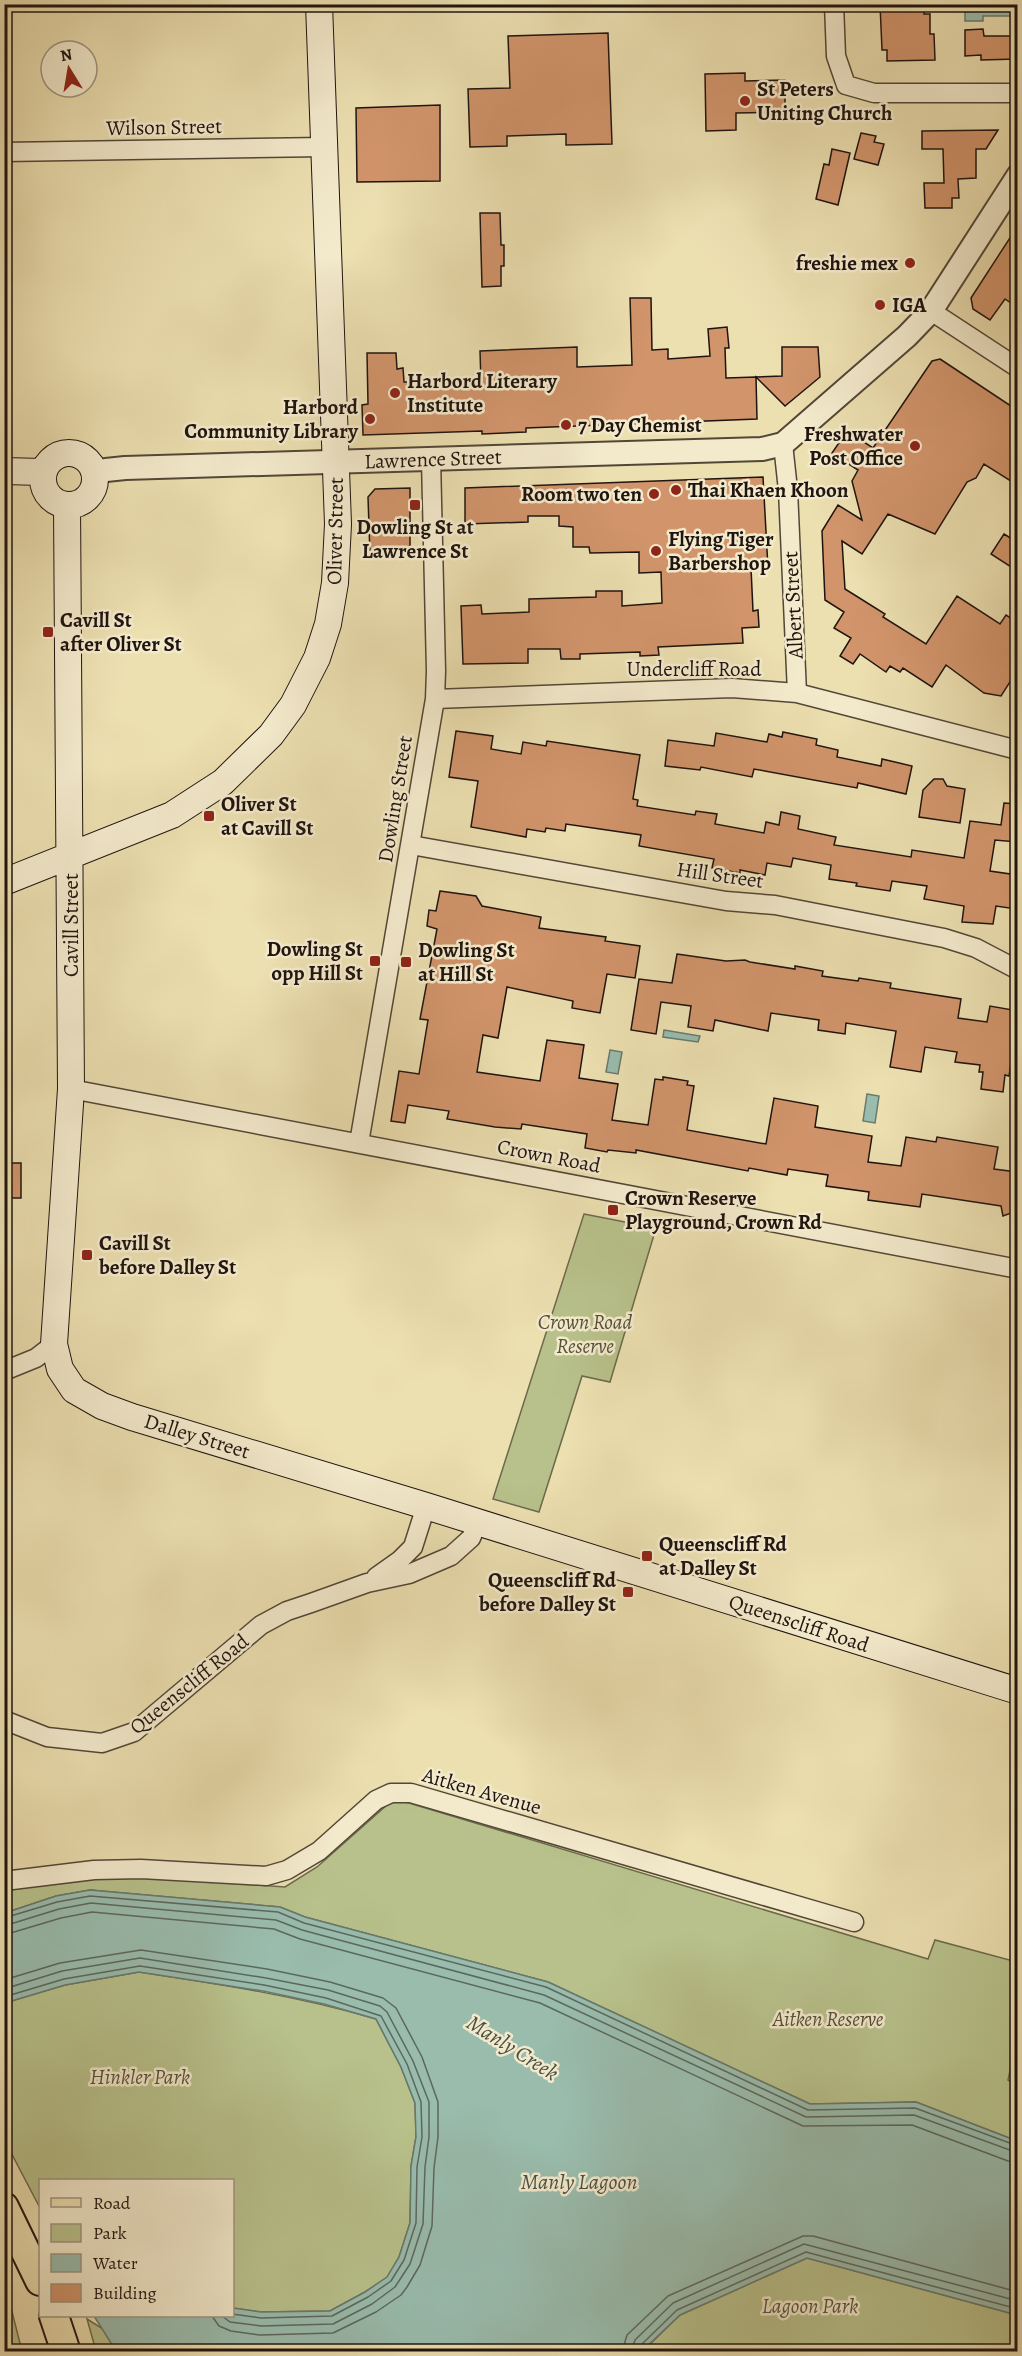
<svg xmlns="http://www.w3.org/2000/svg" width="1022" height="2356" font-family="Alegreya,serif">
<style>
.green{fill:#b8c18b;stroke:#6c6a4d;stroke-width:1.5}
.water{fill:#99bcad;stroke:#68796e;stroke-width:1.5}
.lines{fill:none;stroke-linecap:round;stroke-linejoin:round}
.shore{stroke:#5c685e;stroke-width:1.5}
.building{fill:#d1946b;stroke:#1f140f;stroke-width:1.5}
.minor-casing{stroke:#524737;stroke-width:21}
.tertiary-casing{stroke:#524737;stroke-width:26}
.secondary-casing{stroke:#1f140f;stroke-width:28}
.primary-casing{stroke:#1f140f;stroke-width:32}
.minor{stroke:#f3eacc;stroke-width:18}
.tertiary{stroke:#f3eacc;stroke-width:22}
.secondary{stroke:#f3eacc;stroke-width:26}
.primary{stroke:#ecdfb0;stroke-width:28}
.poi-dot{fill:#8f2418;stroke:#f3eacc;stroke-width:2}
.labels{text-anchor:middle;stroke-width:5;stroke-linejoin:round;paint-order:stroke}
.poi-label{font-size:21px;font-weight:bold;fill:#1f140f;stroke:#f3eacc;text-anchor:start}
.street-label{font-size:21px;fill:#1f140f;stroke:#f3eacc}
.park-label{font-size:21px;font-style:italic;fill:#55513a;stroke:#f3eacc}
.water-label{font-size:22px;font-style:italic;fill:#4a4f46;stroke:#f3eacc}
</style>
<rect width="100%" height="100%" fill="#ecdfb0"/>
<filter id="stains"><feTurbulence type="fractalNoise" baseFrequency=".00333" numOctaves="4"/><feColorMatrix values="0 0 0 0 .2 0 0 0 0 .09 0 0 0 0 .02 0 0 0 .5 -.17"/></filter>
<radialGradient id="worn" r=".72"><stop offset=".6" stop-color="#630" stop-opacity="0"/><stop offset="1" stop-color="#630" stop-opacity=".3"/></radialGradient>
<!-- green -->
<path class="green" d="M584 1214 656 1228 610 1382 582 1376 539 1512 493 1499Z
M399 1800 928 1959 935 1940 1017 1962V2039L1008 2080 1017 2085V2141L916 2102 810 2104 548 1982 305 1917 280 1907 90 1890 56 1896 5 1913V1888L115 1875 285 1887 317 1867 387 1805Z
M139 1972C219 1984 298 1996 376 2019L401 2067 415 2103 416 2137 411 2166 410 2223 399 2257 388 2277 365 2292 330 2311 261 2312 233 2308 232 2180H40V2208L5 2141 4 2003 65 1985Z
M807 2258 1017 2315V2351L642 2352 680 2315Z
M4 2289 8 2296 22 2351H5Z
M87 2319 103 2329 116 2351H96Z"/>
<!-- water -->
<path class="water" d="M965 9H1013L1012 16H983V21H965Z
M664 1030 700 1036 698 1042 663 1037Z
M610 1050 622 1052 618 1074 606 1072Z
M867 1094 879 1096 875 1123 863 1121Z
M90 1890 280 1907 305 1917 548 1982 810 2104 916 2102 1017 2141V2315L807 2258 680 2315 642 2351H116L94 2316H232L233 2308 261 2312 330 2311 365 2292 387 2277 399 2257 410 2223 411 2166 416 2137 415 2103 401 2067 376 2019 324 2004 263 1991 139 1972 65 1985 5 2003V1913L56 1896Z"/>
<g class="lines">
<!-- shore -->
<path class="shore" d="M4 1918 57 1902 90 1896 278 1912 304 1923 546 1987 808 2110 915 2108 1018 2146
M4 1926 59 1909 91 1903 276 1920 302 1930 544 1995 806 2117 914 2115 1018 2153
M4 1935 61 1918 92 1912 274 1929 300 1939 540 2003 803 2126 912 2125 1008 2161 1018 2162
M4 1980 60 1963 141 1950 267 1969 330 1982 383 1998 396 2008 422 2057 438 2102V2137L434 2168 432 2226 420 2265 407 2287 401 2295 376 2312 333 2333 260 2335 231 2331 219 2326 212 2316
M4 1989 62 1971 140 1958 266 1978 328 1990 380 2006 387 2012 413 2061 429 2102V2137L425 2167 423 2224 410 2264 395 2287 372 2304 333 2324 261 2326 230 2322 222 2316
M4 1997 64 1979 140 1966 264 1985 326 1998 381 2016 407 2064 421 2102 422 2137 417 2167 416 2223 404 2260 391 2281 368 2297 332 2316 261 2318 232 2314
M622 2352 627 2335 668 2296 803 2236H813L1018 2292
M631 2352 635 2340 673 2303 804 2244 1018 2301
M639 2352 641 2345 677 2310 806 2252 1018 2309"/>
</g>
<!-- building -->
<path class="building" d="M880 4H924V14H930V34H934L935 60 887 61V50H882Z
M983 29 984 36H1017V59L981 60V55L965 56V30Z
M608 33 612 144 566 145V134L507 136V146L470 147 468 89 510 88 508 36Z
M745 73V81L785 80V112L736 113V130L706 131 705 74Z
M440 105V181L357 182 356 108Z
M998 130 986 149H976V178L958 179 959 198H952V208H925L924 183H944L943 149H922V131Z
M861 133 876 136 874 142 884 144 878 165 854 159Z
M832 149 850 153 838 205 816 199 824 164 829 165Z
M480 213H500L501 245H504V266H501V286L482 287Z
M1017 227V307L1005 299 990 320 973 309 971 298Z
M630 298H651L652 350 668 349V359L710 356 708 329 727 327 729 348H725L726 378 782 376V347H818L820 377 785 406 756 377 757 419 526 428V432L482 434V431L363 435 362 405 368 404 367 353H396L397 369 403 368 404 382H422V385L481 383 480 351 577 347V367L632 365Z
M940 359 1017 410V485L984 464 976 478 967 482 935 534 888 514 862 554 842 541 845 589 885 614 883 617 926 644 957 596 1000 624 1006 615 1017 622V671L1001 696 984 693 946 665 932 687 903 668 900 672 890 666 886 672 860 654 853 664 840 656 851 638 834 628 844 612 825 600 822 531 838 505 862 520 852 481 858 470 832 453 847 431 873 448 932 361Z
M763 477 768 568H751L753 611 758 610 759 627 742 628 743 643 658 647 659 655 640 656V652L580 654V659H561L560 649H528V663L463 664 461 606 481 605 482 614 529 612V599L596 597V591H622V606L662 603 661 572 639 573V552L590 553 589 547H573V527L559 526V516H528V522L465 524V488Z
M410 488V550H389V554L370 555 368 497 375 489Z
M1004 534 1017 542V557L1011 567 991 554Z
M456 731 493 736 491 749 521 754 523 742 546 746 547 741 640 755 633 799 638 800 637 806 695 815 696 811 717 814 715 824 764 833 766 822 779 825 781 812 800 816 798 829 836 837 834 845 911 857 912 850 964 858 970 821 1001 825 1004 803 1017 804V842L995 840 990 871 1017 875 1016 909 996 906 993 924 962 922 964 906 924 899 927 886 892 881 890 891 856 886 857 883 829 879 831 865 793 858 791 867 767 863 765 875 740 870V873L712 868 714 859 639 846 641 835 566 824 565 831 546 828 545 832 527 829 526 837 471 827 478 781 449 777Z
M783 732 817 739 816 745 838 750 837 757 881 766 882 759 912 766 906 794 858 783 857 788 754 769 752 777 701 767 700 770 665 766 668 740 714 746 716 733 767 742 769 734 782 737Z
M934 779H943L947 786 965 789 960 823 919 817 923 790Z
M440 891 476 896 482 906 541 917 539 928 606 937 605 941 640 946 635 978 607 974 600 1013 572 1008 573 1001 507 987 498 1038 483 1035 477 1072 540 1081 547 1040 584 1045 579 1078 618 1084 612 1120 648 1125 655 1079 663 1080V1077L688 1081 687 1085 694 1086 687 1130 766 1144 774 1098 818 1106 815 1127 872 1136 868 1162 901 1166 906 1137 936 1142 937 1137 998 1147 994 1169 1017 1172V1206L1014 1212 1003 1216 1001 1206 922 1194 920 1207 868 1200 869 1192 826 1186 828 1175 788 1169 787 1175 749 1168 748 1171 636 1150V1153L608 1150 607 1152 585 1148 587 1134 522 1124 521 1129 495 1127 447 1119 449 1111 408 1105 405 1123 391 1121 399 1071 419 1074 428 1020 420 1019 437 929 427 926 429 910 436 911Z
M677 954 726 961 745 960 750 962 795 969V966L823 971 822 976 858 981 859 978 891 983 890 988 961 999 958 1018 987 1022 990 1006 1013 1010 1012 1019H1017V1036H1015L1009 1076 1005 1075 1003 1092 981 1089 983 1072H979L980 1065 955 1062 957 1052 925 1047 921 1072 890 1067 896 1031 846 1023 845 1034 818 1030 819 1020 771 1013 768 1031 715 1020 713 1031 688 1027 691 1006 661 1002 656 1034 631 1030 639 979 672 983Z
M4 1163H21V1198H4Z"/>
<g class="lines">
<defs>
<path id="minor" d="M834 4 836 56 846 85 874 93H1018
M4 152 324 147
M931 311 1018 368
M783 444 788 490 797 693
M435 699 732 688 797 693 1018 750
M411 845 726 901 775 905 944 938 976 948 1018 970
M71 1089 1018 1269
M359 1143 435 699 436 671 431 459
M4 1371 36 1358 54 1344
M376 1577 400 1560 413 1547 426 1506
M4 1720 47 1737 102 1743 134 1732 261 1625 287 1611 311 1603 367 1583 409 1574 451 1556 471 1538 478 1522
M4 1881 94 1870 141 1869 266 1876 287 1870 319 1851 376 1800 391 1793H411L854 1922"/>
<path id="tertiary" d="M95 475 106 470 125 468 762 449 783 444 907 336 931 311 1018 176"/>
<path id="secondary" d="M43 479a26 26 0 1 1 52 0a26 26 0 1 1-52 0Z
M4 471 42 472
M67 505 71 1089 54 1344 60 1369 74 1390 102 1406 132 1417 426 1506 1018 1691
M4 882 172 815 223 782 271 735 293 705 317 658 328 624 335 583 338 524 319 4"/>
<path id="primary" d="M4 2207 40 2281
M54 2316 66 2352"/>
</defs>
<!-- minor casing -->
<use href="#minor" class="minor-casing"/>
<!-- tertiary casing -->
<use href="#tertiary" class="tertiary-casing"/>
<!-- secondary casing -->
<use href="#secondary" class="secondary-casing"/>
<!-- primary casing -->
<use href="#primary" class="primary-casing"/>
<!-- minor -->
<use href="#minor" class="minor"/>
<!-- tertiary -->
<use href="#tertiary" class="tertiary"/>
<!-- secondary -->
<use href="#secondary" class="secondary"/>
<!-- primary -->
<use href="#primary" class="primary"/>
</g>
<!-- markers -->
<g class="poi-dot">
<circle cx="745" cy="101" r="6"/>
<circle cx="910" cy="263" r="6"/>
<circle cx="880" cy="305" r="6"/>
<circle cx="395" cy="393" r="6"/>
<circle cx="370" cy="419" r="6"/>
<circle cx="566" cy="425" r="6"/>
<circle cx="915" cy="446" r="6"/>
<circle cx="676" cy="490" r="6"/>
<circle cx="654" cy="494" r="6"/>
<rect x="409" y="499" width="12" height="12" rx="3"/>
<circle cx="656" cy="551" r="6"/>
<rect x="42" y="626" width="12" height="12" rx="3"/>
<rect x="203" y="810" width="12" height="12" rx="3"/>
<rect x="369" y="955" width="12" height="12" rx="3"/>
<rect x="400" y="956" width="12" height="12" rx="3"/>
<rect x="607" y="1204" width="12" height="12" rx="3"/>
<rect x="81" y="1249" width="12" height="12" rx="3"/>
<rect x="641" y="1550" width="12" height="12" rx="3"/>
<rect x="622" y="1586" width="12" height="12" rx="3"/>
</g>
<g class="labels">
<!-- poi labels -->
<g class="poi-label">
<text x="757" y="96">St Peters<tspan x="757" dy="24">Uniting Church</tspan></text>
<text x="898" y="270" text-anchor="end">freshie mex</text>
<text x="892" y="312">IGA</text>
<text x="407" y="388">Harbord Literary<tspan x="407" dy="24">Institute</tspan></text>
<text x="358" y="414" text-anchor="end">Harbord<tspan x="358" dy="24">Community Library</tspan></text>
<text x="578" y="432">7 Day Chemist</text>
<text x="903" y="441" text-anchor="end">Freshwater<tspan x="903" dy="24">Post Office</tspan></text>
<text x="688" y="497">Thai Khaen Khoon</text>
<text x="642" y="501" text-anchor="end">Room two ten</text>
<text x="415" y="534" text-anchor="middle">Dowling St at<tspan x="415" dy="24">Lawrence St</tspan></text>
<text x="668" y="546">Flying Tiger<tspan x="668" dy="24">Barbershop</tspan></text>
<text x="60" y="627">Cavill St<tspan x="60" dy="24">after Oliver St</tspan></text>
<text x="221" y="811">Oliver St<tspan x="221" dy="24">at Cavill St</tspan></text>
<text x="363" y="956" text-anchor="end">Dowling St<tspan x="363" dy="24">opp Hill St</tspan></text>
<text x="418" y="957">Dowling St<tspan x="418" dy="24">at Hill St</tspan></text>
<text x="625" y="1205">Crown Reserve<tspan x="625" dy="24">Playground, Crown Rd</tspan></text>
<text x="99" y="1250">Cavill St<tspan x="99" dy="24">before Dalley St</tspan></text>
<text x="659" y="1551">Queenscliff Rd<tspan x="659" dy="24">at Dalley St</tspan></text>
<text x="616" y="1587" text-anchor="end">Queenscliff Rd<tspan x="616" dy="24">before Dalley St</tspan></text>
</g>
<!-- street labels -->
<g class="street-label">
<text transform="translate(164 127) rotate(-1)" y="7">Wilson Street</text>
<text transform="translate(433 459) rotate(-2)" y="7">Lawrence Street</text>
<text transform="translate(335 531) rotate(-89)" y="7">Oliver Street</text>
<text transform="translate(793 605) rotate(-93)" y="7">Albert Street</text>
<text x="694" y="676">Undercliff Road</text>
<text transform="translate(395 799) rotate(-81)" y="7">Dowling Street</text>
<text transform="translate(720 875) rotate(8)" y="7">Hill Street</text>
<text transform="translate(71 925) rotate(-90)" y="7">Cavill Street</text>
<text transform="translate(549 1156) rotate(11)" y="7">Crown Road</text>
<text transform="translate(197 1436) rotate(17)" y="7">Dalley Street</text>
<text transform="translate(799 1623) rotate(18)" y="7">Queenscliff Road</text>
<text transform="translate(189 1684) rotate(-39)" y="7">Queenscliff Road</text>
<text transform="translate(482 1791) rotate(16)" y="7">Aitken Avenue</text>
</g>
<!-- park labels -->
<g class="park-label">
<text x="585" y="1329">Crown Road<tspan x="585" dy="24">Reserve</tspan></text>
<text x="828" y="2026">Aitken Reserve</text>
<text x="140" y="2084">Hinkler Park</text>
<text x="810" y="2313">Lagoon Park</text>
</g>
<!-- water labels -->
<g class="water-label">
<text transform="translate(513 2047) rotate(32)" y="8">Manly Creek</text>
<text x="579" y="2189">Manly Lagoon</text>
</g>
</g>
<!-- margin -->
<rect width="1022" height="2356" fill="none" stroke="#ecdfb0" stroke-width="24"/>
<rect x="6" y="6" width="1010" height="2344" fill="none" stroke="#1f140f" stroke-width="3"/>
<rect x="12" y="12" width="998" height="2332" fill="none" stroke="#1f140f" stroke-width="1.5"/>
<!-- legend -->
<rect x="39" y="2179" width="195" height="138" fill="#f3eacc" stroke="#9e9480" stroke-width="1.5"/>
<rect x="51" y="2198" width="30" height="9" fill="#ecdfb0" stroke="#9e9480" stroke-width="1.5"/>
<text x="93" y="2209" font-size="18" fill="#1f140f">Road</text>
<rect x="51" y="2224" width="30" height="18" fill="#b8c18b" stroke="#9e9480" stroke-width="1.5"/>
<text x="93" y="2239" font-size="18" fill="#1f140f">Park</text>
<rect x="51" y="2254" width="30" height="18" fill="#99bcad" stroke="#9e9480" stroke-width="1.5"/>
<text x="93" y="2269" font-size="18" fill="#1f140f">Water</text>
<rect x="51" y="2284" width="30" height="18" fill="#d1946b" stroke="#9e9480" stroke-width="1.5"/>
<text x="93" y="2299" font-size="18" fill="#1f140f">Building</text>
<!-- north arrow -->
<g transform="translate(69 69) rotate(349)"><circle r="28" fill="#f3eacc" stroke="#9e9480" stroke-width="1.5"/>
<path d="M0-4.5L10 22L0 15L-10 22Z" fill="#8f2418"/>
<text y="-9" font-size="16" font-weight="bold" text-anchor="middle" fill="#1f140f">N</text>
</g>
<rect width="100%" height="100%" filter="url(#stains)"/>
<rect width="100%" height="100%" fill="url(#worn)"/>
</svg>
